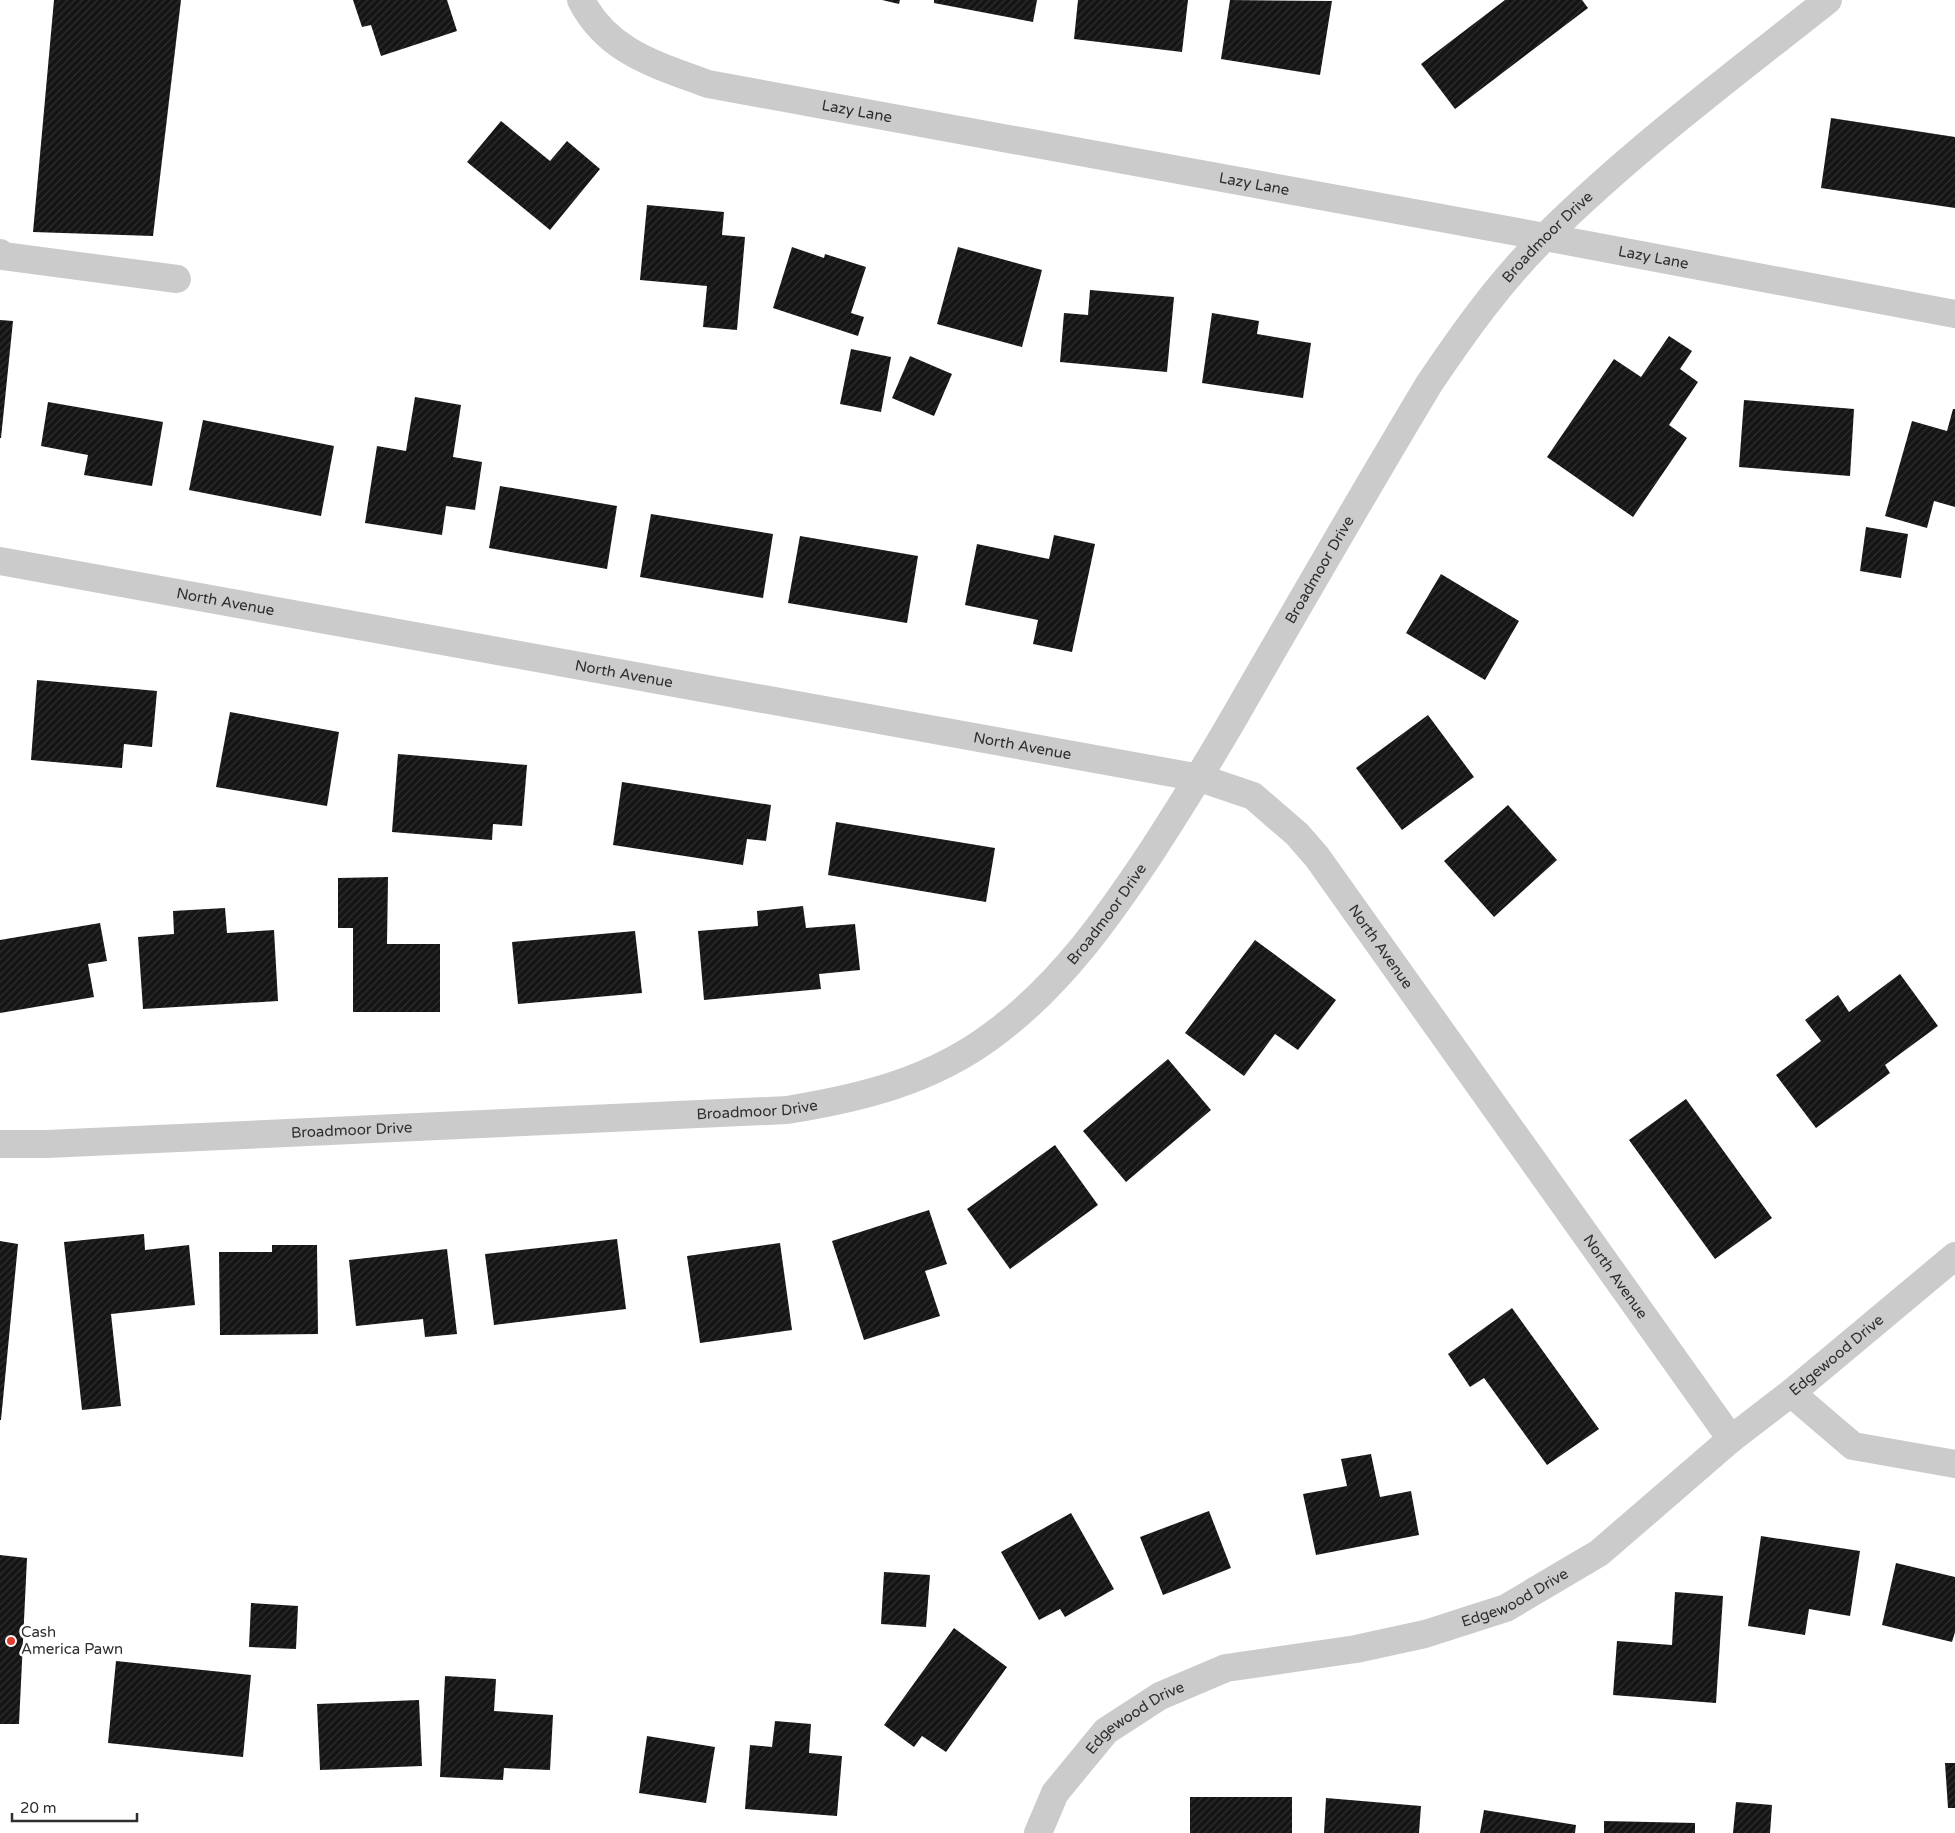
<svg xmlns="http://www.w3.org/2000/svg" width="1955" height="1833" font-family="'Varela Round',sans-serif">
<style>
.building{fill:url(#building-hatch)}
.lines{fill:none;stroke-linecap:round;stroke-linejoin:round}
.minor{stroke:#cbcbcb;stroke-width:28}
.poi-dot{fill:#e53c30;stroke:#fff;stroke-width:2}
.labels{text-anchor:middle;stroke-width:5;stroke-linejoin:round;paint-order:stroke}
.street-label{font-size:15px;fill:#2e2e2e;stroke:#fff}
.poi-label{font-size:15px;fill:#2e2e2e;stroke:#fff;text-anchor:start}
</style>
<defs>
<pattern id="building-hatch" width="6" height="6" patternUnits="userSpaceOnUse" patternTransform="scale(1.25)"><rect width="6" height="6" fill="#151515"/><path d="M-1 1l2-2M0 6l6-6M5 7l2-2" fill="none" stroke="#2f2f2f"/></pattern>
</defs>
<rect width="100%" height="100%" fill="#fff"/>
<!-- building -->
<path class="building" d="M54 0H181L153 236 33 232Z
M353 0H447L457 31 381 56 371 25 362 27Z
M882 0H900L899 4Z
M934 0H1037L1033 22 934 3Z
M1078 0H1188L1182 52 1074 39Z
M1230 0 1332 1 1320 75 1221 59Z
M1505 0H1582L1588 8 1455 109 1421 64Z
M1831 118 1955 137V208L1821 188Z
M501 121 550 161 567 141 600 169 550 230 467 162Z
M647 205 724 212 722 235 745 237 737 330 703 327 707 286 640 280Z
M792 247 824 258 825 254 866 267 851 313 864 317 858 336 773 308Z
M958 247 1042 270 1022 347 937 324Z
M1090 290 1174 297 1167 372 1060 362 1064 313 1088 315Z
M1212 313 1259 321 1257 334 1311 343 1303 398 1202 383Z
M0 320 13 321 1 438H0Z
M1669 336 1692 351 1680 369 1698 382 1669 425 1687 438 1633 517 1547 457 1614 359 1641 377Z
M851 349 891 357 881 412 840 404Z
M910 356 952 374 934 416 892 398Z
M415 397 461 405 453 457 482 462 475 510 446 506 442 535 365 523 377 446 406 451Z
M1744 400 1854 409 1850 476 1739 467Z
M48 402 163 422 152 486 84 475 88 455 41 446Z
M1953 409H1955V507L1934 501 1927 528 1885 516 1912 421 1947 431Z
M203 420 334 446 321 516 189 490Z
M500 486 617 506 607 569 489 548Z
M651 514 773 534 763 598 640 577Z
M1866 527 1908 534 1901 578 1860 571Z
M1054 535 1095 544 1072 652 1033 644 1038 620 965 605 977 544 1049 559Z
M800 536 918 556 907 623 788 603Z
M1441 574 1519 621 1485 680 1406 633Z
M37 680 157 691 152 747 124 744 122 768 31 760Z
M230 712 339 732 327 806 216 787Z
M1428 715 1474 777 1402 830 1356 768Z
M398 754 527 765 522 826 493 824 492 840 392 832Z
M622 782 771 805 766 841 747 839 743 865 613 845Z
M1508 805 1557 860 1494 917 1444 861Z
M836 822 995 848 986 902 828 875Z
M388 877 387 944H440V1012H353V928H338V878Z
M803 906 806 928 855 924 860 970 819 974 821 989 704 1000 698 931 758 926 757 911Z
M225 908 227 933 274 930 278 1001 143 1009 138 937 174 934 173 911Z
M100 923 107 961 88 964 94 997 0 1013V940Z
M635 931 642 993 518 1004 512 942Z
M1255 940 1336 1000 1298 1050 1275 1034 1244 1076 1185 1033Z
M1900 974 1938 1026 1885 1065 1890 1073 1816 1128 1776 1075 1821 1041 1805 1020 1838 995 1849 1012Z
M1168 1059 1211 1110 1126 1182 1083 1131Z
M1686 1099 1772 1218 1715 1259 1629 1140Z
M1055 1145 1098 1205 1010 1269 967 1209Z
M929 1210 947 1264 925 1271 940 1316 864 1340 832 1241Z
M144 1234 145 1250 189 1245 195 1305 111 1314 121 1406 82 1410 64 1242Z
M617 1239 626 1309 494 1325 485 1254Z
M0 1241 18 1244 1 1420H0Z
M780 1243 792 1330 700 1343 687 1256Z
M272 1245H317L318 1334 220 1335 219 1252H272Z
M447 1249 457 1334 425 1337 423 1319 356 1326 349 1260Z
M1512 1308 1599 1429 1547 1465 1484 1378 1470 1387 1448 1354Z
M1371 1454 1380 1497 1411 1491 1419 1535 1316 1555 1303 1494 1347 1486 1341 1459Z
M1209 1511 1231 1568 1163 1595 1140 1537Z
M1071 1513 1114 1589 1065 1617 1060 1609 1039 1620 1001 1552Z
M1761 1536 1860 1551 1850 1616 1809 1609 1805 1635 1748 1626Z
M0 1555 27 1558 19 1724H0Z
M1896 1563 1955 1577V1632L1952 1642 1882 1625Z
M884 1572 930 1575 926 1627 881 1624Z
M1675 1592 1723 1596 1716 1703 1613 1695 1617 1641 1672 1645Z
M251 1603 298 1606 296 1649 249 1647Z
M954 1628 1007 1667 946 1752 922 1736 914 1747 884 1725Z
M116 1661 251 1675 243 1757 108 1743Z
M445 1676 496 1679 494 1711 553 1715 550 1770 504 1768 503 1780 440 1777Z
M419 1700 422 1766 320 1770 317 1704Z
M775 1721 811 1724 809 1753 842 1756 837 1816 745 1809 750 1745 772 1747Z
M647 1736 715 1747 706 1803 639 1793Z
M1945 1763H1955V1808H1948Z
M1190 1797H1292V1833H1190Z
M1326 1798 1421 1806 1419 1833H1324Z
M1736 1802 1772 1805 1770 1833H1733Z
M1484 1810 1576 1825 1575 1833H1480Z
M1604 1821 1695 1823V1833H1604Z"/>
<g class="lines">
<!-- minor -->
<g class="minor">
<path id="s1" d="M581 0C607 52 657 65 708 84L1545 237 1955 314"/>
<path d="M0 253 3 256 177 279"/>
<path id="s2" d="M0 561 1200 778 1253 796 1297 834 1317 857 1731 1439"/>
<path id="s3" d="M0 1144H47L787 1110C861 1098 932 1081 994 1034 1060 985 1107 919 1152 851 1185 800 1217 748 1247 695 1307 591 1367 487 1429 384 1464 332 1501 280 1546 236 1633 150 1732 76 1828 0"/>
<path d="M1791 1393 1853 1446 1955 1464"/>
<path id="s4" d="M1038 1833 1055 1793 1106 1731 1160 1696 1226 1668 1356 1649 1425 1634 1506 1608 1599 1553 1731 1439 1791 1393 1955 1256"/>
</g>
</g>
<!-- markers -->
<circle class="poi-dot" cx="11" cy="1641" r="5"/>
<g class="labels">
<!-- street labels -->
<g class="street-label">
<text dy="5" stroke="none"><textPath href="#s1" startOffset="308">Lazy Lane</textPath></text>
<text dy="5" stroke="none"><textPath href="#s1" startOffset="712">Lazy Lane</textPath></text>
<text dy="5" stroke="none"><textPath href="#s3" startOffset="1986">Broadmoor Drive</textPath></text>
<text dy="5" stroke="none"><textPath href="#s1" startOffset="1118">Lazy Lane</textPath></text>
<text dy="5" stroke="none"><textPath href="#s3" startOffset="1581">Broadmoor Drive</textPath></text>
<text dy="5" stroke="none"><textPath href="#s2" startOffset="229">North Avenue</textPath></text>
<text dy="5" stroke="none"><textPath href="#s2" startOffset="634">North Avenue</textPath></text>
<text dy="5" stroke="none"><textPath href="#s2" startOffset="1039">North Avenue</textPath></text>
<text dy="5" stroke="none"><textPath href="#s3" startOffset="1176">Broadmoor Drive</textPath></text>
<text dy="5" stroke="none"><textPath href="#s2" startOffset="1474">North Avenue</textPath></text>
<text dy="5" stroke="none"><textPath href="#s3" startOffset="758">Broadmoor Drive</textPath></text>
<text dy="5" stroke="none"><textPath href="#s3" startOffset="352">Broadmoor Drive</textPath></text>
<text dy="5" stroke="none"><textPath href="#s2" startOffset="1879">North Avenue</textPath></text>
<text dy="5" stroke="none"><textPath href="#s4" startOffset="964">Edgewood Drive</textPath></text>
<text dy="5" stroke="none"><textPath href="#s4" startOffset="559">Edgewood Drive</textPath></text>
<text dy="5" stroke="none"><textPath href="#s4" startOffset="155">Edgewood Drive</textPath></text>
</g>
<!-- poi labels -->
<g class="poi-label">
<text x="21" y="1637">Cash<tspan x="21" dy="17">America Pawn</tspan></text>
</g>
</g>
<!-- scale -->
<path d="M12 1813v8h125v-8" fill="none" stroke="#2e2e2e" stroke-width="2.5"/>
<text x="20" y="1813" font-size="15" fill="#2e2e2e" stroke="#ffffff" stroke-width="4" paint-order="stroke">20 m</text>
</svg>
